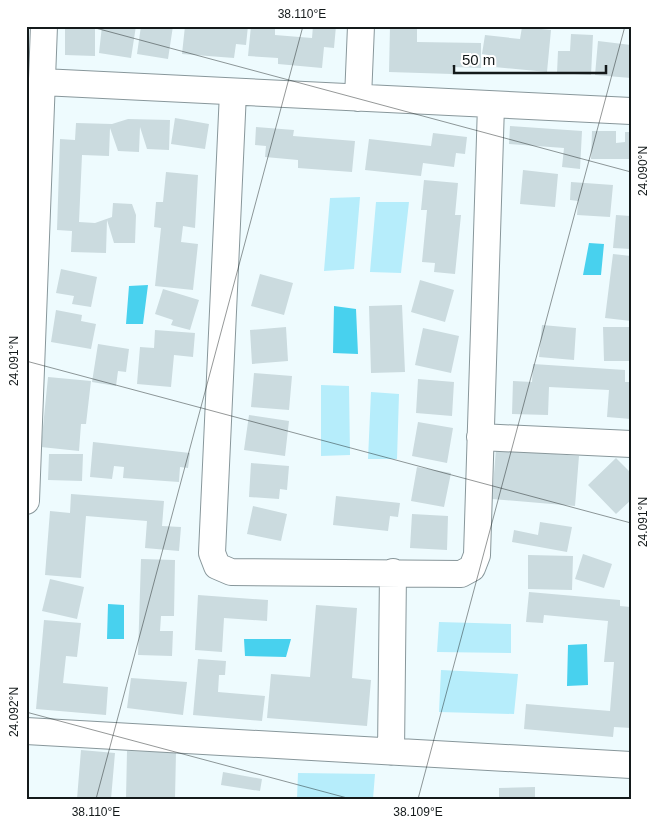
<svg xmlns="http://www.w3.org/2000/svg" width="657" height="825" font-family="Arial,sans-serif">
<style>
.green{fill:#b6edfb}
.water{fill:#48d1ee}
.building{fill:#cbdbdf}
.lines{fill:none;stroke-linecap:round;stroke-linejoin:round}
.minor-casing{stroke:#88979b;stroke-width:28}
.minor{stroke:#fff;stroke-width:26}
.ticks{fill:none;stroke:#141a1b;stroke-width:1;stroke-opacity:0.45}
.neatline{fill:none;stroke:#141a1b;stroke-width:2}
.ticks-label{font-size:12px;text-anchor:middle;fill:#141a1b}
</style>
<rect width="100%" height="100%" fill="#eefbfe"/>
<!-- green -->
<path class="green" d="M360 197 354 269 324 271 330 198Z
M376 202H409L401 273 370 272Z
M321 385 349 386 350 455 321 456Z
M371 392 399 394 397 459H368Z
M439 622 511 624V653L437 652Z
M441 670 518 674 514 714 439 712Z
M298 773 375 774 373 799H297Z"/>
<!-- water -->
<path class="water" d="M589 243 604 244 601 275H583Z
M148 285 143 324H126L129 286Z
M334 306 356 309 358 354 333 353Z
M108 604 124 605V639H107Z
M244 639H291L286 657 245 656Z
M587 644 588 685 567 686 568 645Z"/>
<!-- building -->
<path class="building" d="M65 26H95V56L65 55Z
M102 26H136L131 58 99 53Z
M141 26H173L168 59 137 54Z
M185 26H248L246 45 236 44 234 58 182 54Z
M251 26 275 28V35L312 38 313 26H336L334 48 324 47 322 68 278 64V58L248 56Z
M390 26H417V42L481 43V68L452 67V74L389 72Z
M522 27 551 30 547 72 494 67 495 56 482 54 485 35 520 39Z
M571 34 593 35 591 75 557 73 558 51H570Z
M598 41 631 45V78L595 75Z
M175 118 209 124 205 149 171 144Z
M128 119 170 120 169 150 147 149 140 127 139 152 118 151 110 128 109 156 82 155 79 222 95 223 112 217 113 203 132 204 136 215 135 243H114L107 220 106 253 71 252 72 231 57 230 60 139 75 140 76 123 112 124Z
M510 126 582 131 580 169 562 167 564 148 509 144Z
M256 127 294 130 293 136 355 141 352 172 298 168V160L265 157 266 146 255 145Z
M592 131H616V143L625 142V132H631V159H591Z
M433 133 467 137 465 154 456 153 454 167 423 163 421 176 365 170 369 139 431 146Z
M523 170 558 174 555 207 520 204Z
M166 172 198 175 195 228 183 226 181 242 198 244 193 290 155 286 161 228 154 227 156 202H163Z
M424 180 458 183 455 215H461L455 274 434 272 435 263 422 262 427 210H421Z
M571 182 613 185 610 217 577 215 578 201 570 200Z
M616 215 631 216V249L613 248Z
M613 254 631 256V321L605 318Z
M61 269 97 277 91 307 72 304 74 296 56 293Z
M260 274 293 283 284 315 251 306Z
M420 280 454 290 445 322 411 312Z
M163 289 199 300 190 330 171 325 173 320 155 314Z
M402 305 405 372 371 373 369 306Z
M56 310 82 315 81 321 96 324 91 349 51 342Z
M542 325 576 328 574 360 539 357Z
M286 327 288 361 252 364 250 330Z
M603 327H631V361H604Z
M423 328 459 336 451 373 415 365Z
M155 330 195 333 193 357 174 355 171 387 137 384 140 347 154 348Z
M98 344 129 349 126 372 118 371 116 386 92 382Z
M533 364 625 370V382H631V419L607 417 609 390 549 387 548 415 512 414 513 381 532 382Z
M254 373 292 376 289 410 251 407Z
M48 377 91 381 86 424H81L79 451 41 447Z
M418 379 454 382 452 416 416 413Z
M249 415 289 421 285 456 244 450Z
M418 422 453 428 447 463 412 456Z
M93 442 190 453 188 468 180 467 179 482 123 478 124 467 114 466 112 479 90 477Z
M496 449 579 456 575 506 492 499Z
M49 454H83L82 481 48 480Z
M616 458 631 473V500L616 514 588 485Z
M251 463 289 466 287 490 280 489 279 499 249 497Z
M417 467 451 473 444 507 411 501Z
M71 494 164 501 162 526 181 527 179 551 145 548 147 521 86 516 81 578 45 575 50 511 70 513Z
M336 496 400 503 398 517 390 516 388 531 333 525Z
M253 506 287 514 281 541 247 534Z
M412 514 448 516 447 550 410 548Z
M540 522 572 527 567 552 512 542 514 530 538 535Z
M583 554 612 564 604 588 575 579Z
M528 555 573 556 572 590 528 589Z
M141 559 175 560 174 616H161L160 631H173L172 656 138 655Z
M50 579 84 587 77 619 42 611Z
M529 592 620 600V606L631 607V728L614 727 613 737 524 729 526 704 610 711 614 662H604L608 621 544 615 543 623 526 622Z
M198 595 268 600 267 621 224 618 222 652 195 650Z
M316 605 357 608 352 678 371 680 367 726 267 718 271 674 310 677Z
M44 620 81 623 77 657 66 656 63 683 108 687 106 715 36 709Z
M198 659 226 661 225 675H219L218 692 265 696 262 721 193 715Z
M131 678 187 682 183 715 127 708Z
M81 750 115 753 111 799H77Z
M127 751 176 752 175 799H126Z
M223 772 262 779 260 791 221 785Z
M535 787V799H499V788Z"/>
<g class="lines">
<defs>
<path id="minor" d="M42 82 631 111
M233 92 212 553 217 566 231 572 461 574 472 568 477 555 491 105
M358 98 361 26
M480 437 631 444
M26 501 44 26
M26 731 631 765
M391 752 393 572"/>
</defs>
<!-- minor casing -->
<use href="#minor" class="minor-casing"/>
<!-- minor -->
<use href="#minor" class="minor"/>
</g>
<!-- ticks -->
<path class="ticks" d="M88 26 631 172M26 361 631 523M26 712 351 799M96 799 303 26M418 799 625 26"/>
<!-- border -->
<rect width="657" height="825" fill="none" stroke="#ffffff" stroke-width="55"/>
<!-- scale -->
<path d="M454 65v8h152v-8" fill="none" stroke="#141a1b" stroke-width="2.5"/>
<text x="462" y="65" font-size="15" fill="#141a1b" stroke="#ffffff" stroke-width="4" paint-order="stroke">50 m</text>
<rect x="28" y="28" width="602" height="770" class="neatline"/>
<g class="ticks-label">
<text x="302" y="18">38.110°E</text>
<text transform="translate(643 171) rotate(-90)" y="4">24.090°N</text>
<text transform="translate(14 361) rotate(-90)" y="4">24.091°N</text>
<text transform="translate(643 522) rotate(-90)" y="4">24.091°N</text>
<text transform="translate(14 712) rotate(-90)" y="4">24.092°N</text>
<text x="96" y="816">38.110°E</text>
<text x="418" y="816">38.109°E</text>
</g>
</svg>
